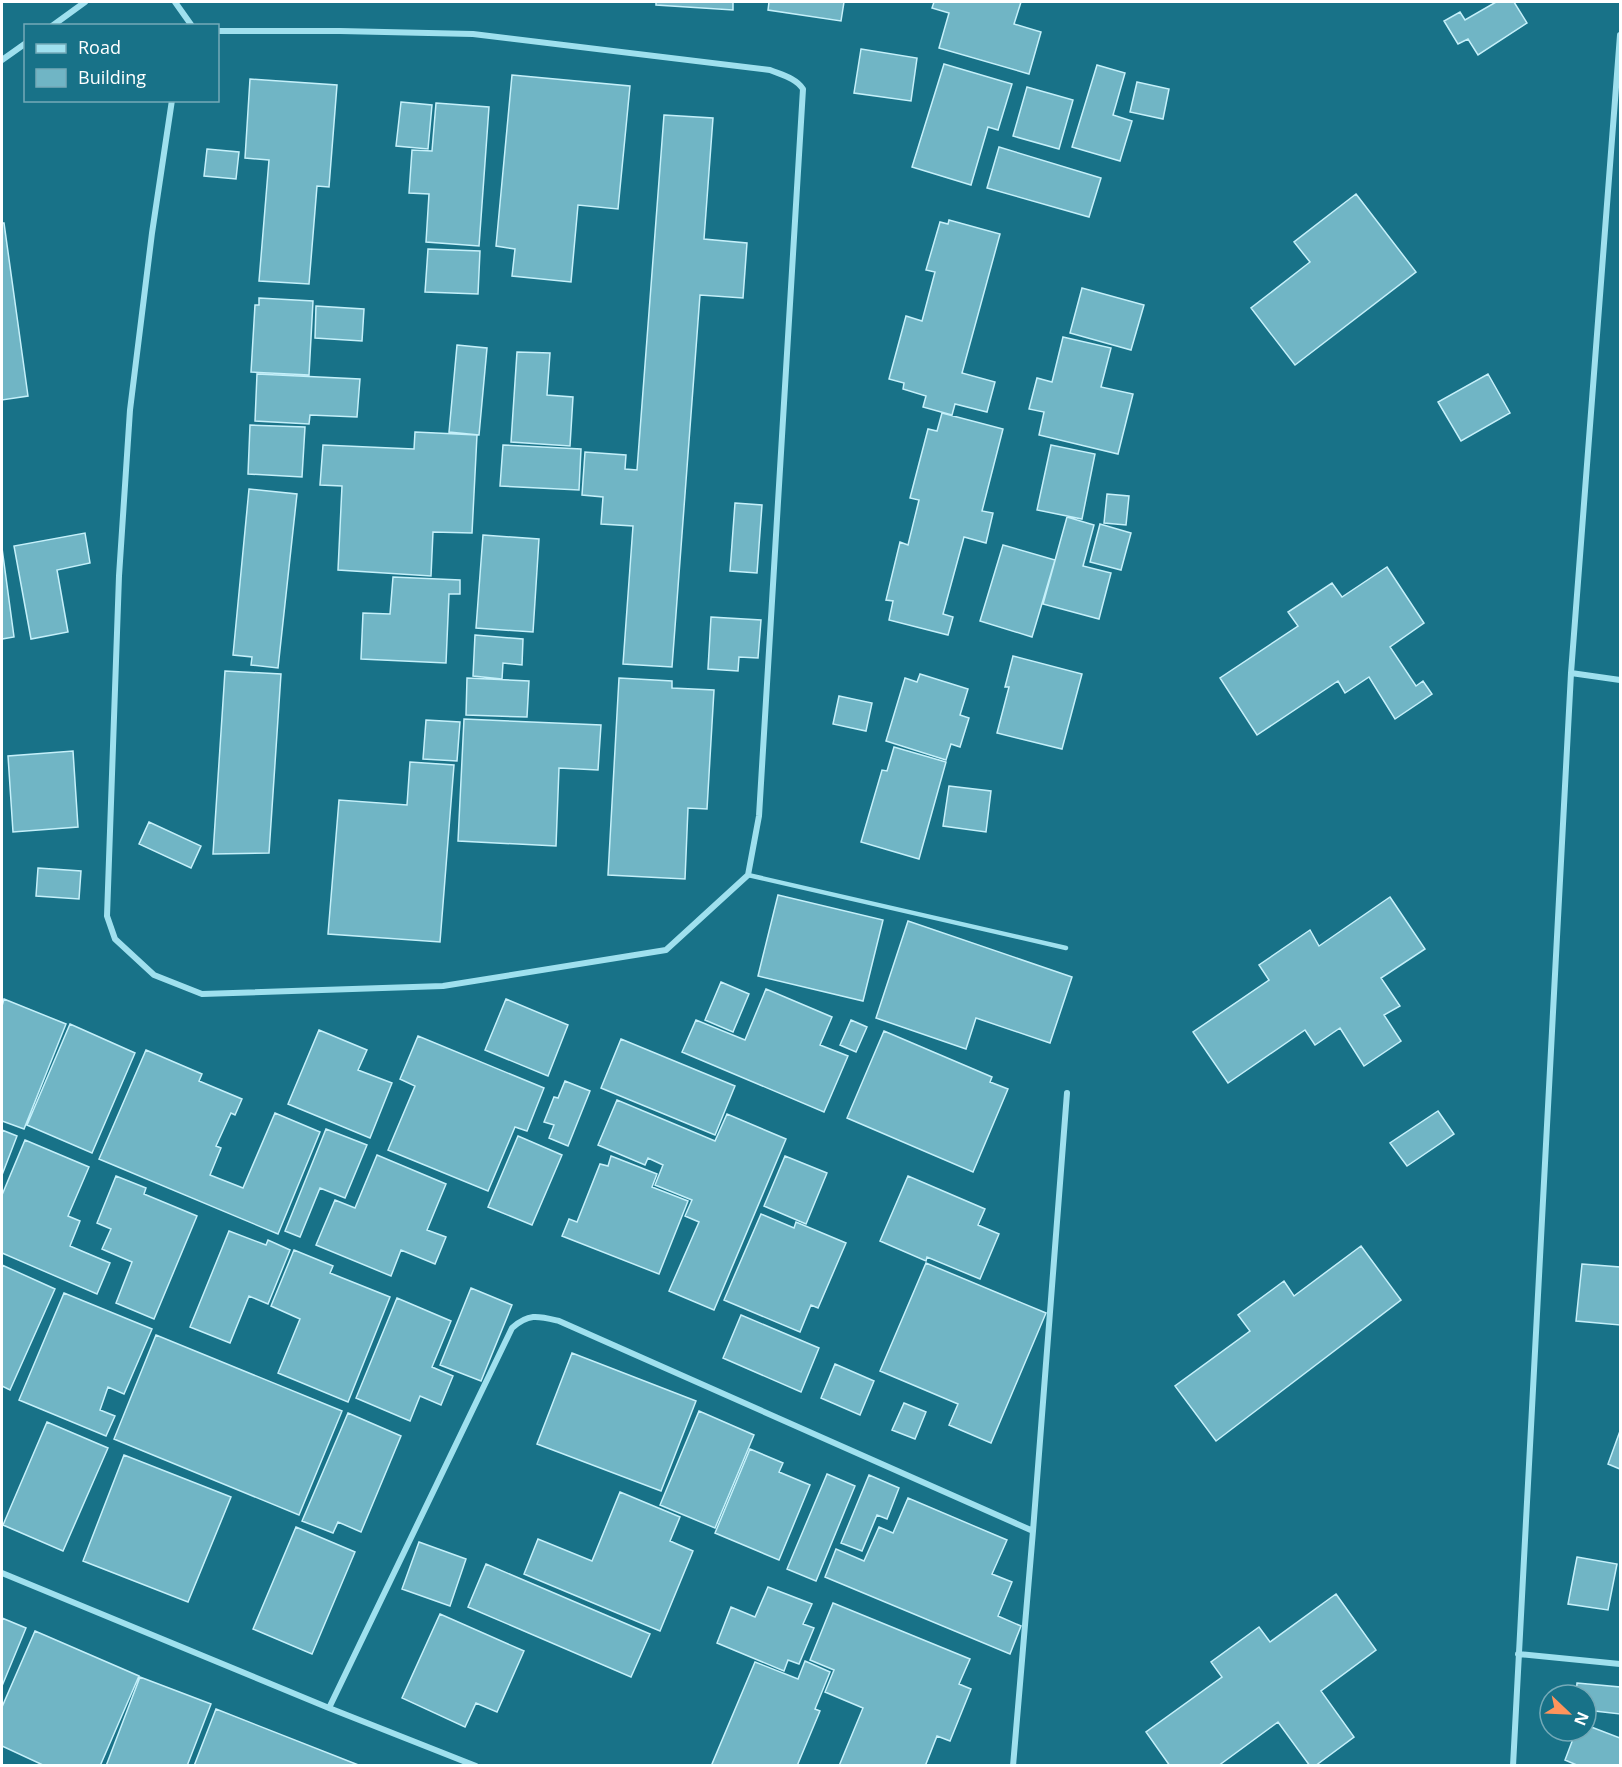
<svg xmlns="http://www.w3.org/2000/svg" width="1622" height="1767" font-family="'Open Sans',sans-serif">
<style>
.building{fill:#70b5c5;stroke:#c5f0fa;stroke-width:1.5}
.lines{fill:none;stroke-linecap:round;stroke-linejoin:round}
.lane{stroke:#9fe0ee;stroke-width:4.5}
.street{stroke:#9fe0ee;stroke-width:6}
</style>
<rect width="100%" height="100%" fill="#187288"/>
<!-- building -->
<path class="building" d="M656 2H733V10L656 5Z
M769 2H844L841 21 768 10Z
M934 2H1021L1014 24 1041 32 1029 74 939 48 949 13 932 8Z
M1496 2H1514L1527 23 1478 55 1468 39 1458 44 1444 21 1460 12 1465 20Z
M861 49 917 58 911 101 854 93Z
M944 64 1012 84 998 130 988 127 971 185 912 167Z
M1097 65 1125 73 1113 115 1132 121 1120 161 1072 147Z
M512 75 630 86 618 209 578 205 571 282 512 276 515 249 496 246Z
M250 79 337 85 329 187 317 186 309 284 259 281 269 160 245 158Z
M1137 82 1169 89 1163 119 1130 112Z
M1027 87 1073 100 1059 149 1013 136Z
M401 102 432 105 428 149 396 146Z
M436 103 489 107 479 246 426 242 429 194 409 193 412 150 432 151Z
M664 115 713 118 704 239 747 243 743 298 700 295 672 667 623 664 633 526 601 524 603 497 582 495 585 452 626 455 625 469 637 470Z
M999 147 1101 178 1089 217 987 188Z
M207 149 239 152 236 179 204 176Z
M1356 194 1416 272 1295 365 1251 308 1310 262 1294 242Z
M949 220 1000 234 962 373 995 382 987 412 955 404 952 415 923 407 926 396 903 389 904 383 889 379 906 316 922 321 935 272 926 270 940 222 948 224Z
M2 223H4L28 396 2 400Z
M428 249 480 251 478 294 425 292Z
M1082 288 1144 305 1131 350 1070 333Z
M259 298 313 301 309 375 251 372 255 305H259Z
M316 306 364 309 362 341 315 338Z
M1063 337 1111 348 1101 387 1133 394 1118 454 1039 435 1044 412 1029 409 1037 378 1052 382Z
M457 345 487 348 479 435 449 432Z
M517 352 550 353 547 395 573 397 570 446 511 442Z
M257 374 360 379 357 417 310 415 309 424 255 421Z
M1488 374 1510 413 1461 441 1438 402Z
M942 413 1003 429 982 511 993 513 986 543 964 537 943 614 953 617 948 635 889 620 893 601 886 600 900 542 908 545 919 500 910 498 928 429 937 431Z
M250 425 305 427 302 477 248 474Z
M415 432 477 435 472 533 433 532 431 576 338 570 342 486 320 485 323 445 414 449Z
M503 445 581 449 579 490 500 486Z
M1051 445 1095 454 1082 519 1037 510Z
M249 489 297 494 278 668 251 665 252 657 233 655Z
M1107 494 1129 496 1126 525 1104 523Z
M735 503 762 505 757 573 730 571Z
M1067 517 1094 525 1083 566 1111 573 1099 619 1043 604Z
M1100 524 1131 533 1121 570 1090 562Z
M85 533 90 563 57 570 68 632 31 639 14 546Z
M483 535 539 539 533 632 476 628Z
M1003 545 1055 560 1032 637 980 621Z
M2 548 14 637 2 639Z
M1387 567 1424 623 1390 647 1416 686 1423 681 1432 694 1395 719 1369 677 1345 693 1338 681 1257 735 1220 678 1298 626 1288 612 1332 583 1342 597Z
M393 577 460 580V594H449L446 663 361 659 363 613 390 614Z
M711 617 761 620 758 658 739 657 738 671 708 669Z
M475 635 523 639 522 665 503 663 502 679 473 676Z
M1013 656 1082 674 1062 749 997 733 1009 687H1005Z
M225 671 281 674 269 853 213 854Z
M920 674 968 689 960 715 969 718 960 747 951 744 946 760 886 741 905 678 917 682Z
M467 678 529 681 527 717 466 715Z
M619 678 672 681V688L714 690 707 809 688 808 685 879 608 875Z
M839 696 872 703 866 731 833 724Z
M464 719 601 725 598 770 559 768 556 846 458 841Z
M426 720 460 722 457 761 423 759Z
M894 747 946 762 919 859 861 842 882 770 887 771Z
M73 751 78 827 13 832 8 756Z
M410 762 454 765 440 942 328 934 339 800 407 805Z
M949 786 991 791 986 832 943 826Z
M149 822 201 846 191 868 139 844Z
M38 868 81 871 79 899 36 896Z
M778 895 883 920 863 1001 758 976Z
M1390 897 1425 949 1381 978 1400 1006 1384 1015 1401 1041 1364 1066 1340 1028 1315 1045 1305 1030 1228 1083 1193 1032 1269 980 1259 965 1310 930 1319 946Z
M908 921 1072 977 1050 1043 976 1018 966 1049 876 1018Z
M721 982 749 994 733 1032 705 1020Z
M766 989 832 1017 820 1045 848 1056 824 1112 682 1052 696 1020 745 1040Z
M4 999 66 1024 24 1129 2 1121V1006Z
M506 999 568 1025 548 1076 485 1050Z
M851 1020 867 1027 856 1052 840 1045Z
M70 1024 135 1053 92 1153 27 1125Z
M319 1030 367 1050 358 1070 392 1083 370 1138 288 1104Z
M884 1031 992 1077 990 1082 1008 1089 973 1172 847 1118Z
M418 1036 544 1088 527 1131 515 1127 488 1191 388 1150 415 1086 400 1079Z
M621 1039 735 1086 715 1135 601 1088Z
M146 1050 202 1074 199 1081 242 1099 235 1115 231 1113 216 1146 221 1148 210 1175 243 1188 275 1113 320 1132 278 1234 99 1159Z
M565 1081 590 1091 568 1146 549 1138 554 1125 544 1122 554 1097 558 1098Z
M617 1100 715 1141 727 1114 786 1139 714 1310 669 1291 699 1222 685 1216 692 1200 655 1185 663 1165 648 1158 645 1165 598 1145Z
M1438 1111 1454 1134 1407 1166 1390 1143Z
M326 1129 367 1145 345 1198 320 1188 300 1237 285 1231Z
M2 1130 17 1136 2 1175Z
M518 1136 562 1155 532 1225 488 1207Z
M25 1140 89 1167 68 1216 80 1221 70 1246 110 1263 97 1294 2 1253V1195Z
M377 1155 446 1184 427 1230 446 1237 435 1264 401 1250 391 1276 316 1245 335 1200 355 1208Z
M611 1156 657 1174 652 1187 688 1201 659 1274 562 1236 569 1219 577 1222 600 1164 608 1166Z
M785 1156 827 1173 806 1224 764 1206Z
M116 1176 146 1188 144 1194 197 1216 154 1319 116 1303 132 1262 102 1249 111 1229 97 1223Z
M908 1176 985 1209 978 1225 999 1234 980 1279 927 1257 926 1261 880 1241Z
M761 1214 794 1228 796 1222 846 1243 818 1308 811 1305 800 1332 724 1300Z
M229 1231 266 1245 268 1240 290 1250 268 1304 249 1296 230 1343 190 1327Z
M1361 1246 1401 1300 1216 1441 1175 1386 1250 1331 1238 1315 1284 1281 1294 1296Z
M294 1250 333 1266 330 1273 390 1297 348 1402 278 1373 300 1319 271 1306Z
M926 1263 1046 1313 991 1443 949 1425 958 1404 880 1371Z
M1582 1264 1620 1267V1325L1576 1321Z
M2 1265 55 1289 10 1390 2 1386Z
M471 1288 512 1305 481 1381 440 1365Z
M64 1293 152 1329 124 1394 108 1387 100 1410 115 1416 106 1436 19 1400Z
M397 1298 451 1321 432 1367 453 1376 441 1405 420 1396 410 1421 356 1398Z
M741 1315 819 1348 801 1392 723 1358Z
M156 1335 342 1411 299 1515 114 1439Z
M572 1353 696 1401 661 1491 537 1444Z
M835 1364 874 1381 860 1415 821 1398Z
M904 1403 926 1412 915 1439 892 1430Z
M699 1411 754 1435 715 1528 660 1505Z
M348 1413 401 1436 361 1532 338 1522 333 1533 302 1521Z
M47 1422 108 1448 63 1551 3 1525Z
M1620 1431V1469L1608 1464Z
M750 1449 783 1463 779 1472 810 1485 779 1560 715 1533Z
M124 1455 231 1497 188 1602 83 1561Z
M827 1474 855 1486 816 1581 787 1569Z
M869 1475 899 1488 887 1519 877 1515 862 1551 841 1543Z
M620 1492 680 1517 670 1541 693 1551 660 1631 524 1574 538 1539 592 1561Z
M908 1498 1007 1540 992 1574 1012 1582 998 1616 1021 1626 1010 1654 825 1577 836 1549 864 1561 879 1527 893 1533Z
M296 1527 355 1552 312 1654 253 1629Z
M419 1542 466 1559 450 1606 402 1589Z
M1577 1557 1617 1564 1608 1610 1568 1604Z
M486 1564 650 1634 631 1677 468 1607Z
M768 1587 812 1604 803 1624 814 1628 799 1664 788 1660 784 1671 717 1643 731 1607 755 1617Z
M1336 1594 1376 1650 1321 1691 1354 1737 1315 1766H1310L1278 1722 1218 1766H1170L1146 1732 1222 1677 1211 1662 1259 1627 1270 1642Z
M833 1603 970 1659 959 1684 971 1689 950 1741 937 1736 926 1764 930 1766H839L863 1708 825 1692 834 1670 810 1660Z
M440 1614 524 1651 497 1712 476 1703 465 1727 402 1698Z
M2 1618 26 1628 2 1686Z
M35 1631 139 1676 100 1766H45L2 1746V1707Z
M805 1661 830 1672 815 1709 820 1711 797 1766H716L712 1764 755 1662 798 1679Z
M140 1677 211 1704 187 1766H106Z
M1577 1683 1620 1687V1714L1586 1710V1695H1576Z
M216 1709 361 1766H194Z
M1586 1725 1620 1738V1766H1579L1565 1760 1576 1731H1586Z"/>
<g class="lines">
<!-- lane -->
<path class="lane" d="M748 875 1066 948"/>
<!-- street -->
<path class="street" d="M175 2 192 26
M52 26 85 2
M2 60 26 43
M172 100 152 233 130 410 119 576 107 916 115 939 154 975 202 994 443 986 666 950 748 875 759 816 803 89C796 78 782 75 770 70L473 34 340 31H218
M1571 673 1620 680
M1033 1531 1067 1093
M2 1573 329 1708 476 1766
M1518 1654 1620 1664
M329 1708 512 1328C529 1313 538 1316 559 1321L1033 1531 1013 1766
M1513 1766 1571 673 1620 35"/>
</g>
<!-- border -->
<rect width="1622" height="1767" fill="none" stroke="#ffffff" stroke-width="6"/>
<!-- legend -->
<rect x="24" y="24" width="195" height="78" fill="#187288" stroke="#74aab8" stroke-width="1.5"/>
<rect x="36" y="44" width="30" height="9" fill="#9fe0ee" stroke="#74aab8" stroke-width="1.5"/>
<text x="78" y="54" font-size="18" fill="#ffffff">Road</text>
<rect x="36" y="69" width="30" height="18" fill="#70b5c5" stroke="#74aab8" stroke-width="1.5"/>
<text x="78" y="84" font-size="18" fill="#ffffff">Building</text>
<!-- north arrow -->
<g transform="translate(1568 1713) rotate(113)"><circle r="28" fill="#187288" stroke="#74aab8" stroke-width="1.5"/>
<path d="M0-4.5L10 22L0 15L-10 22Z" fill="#ff945c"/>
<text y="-9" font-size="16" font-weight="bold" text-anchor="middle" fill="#ffffff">N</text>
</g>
</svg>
